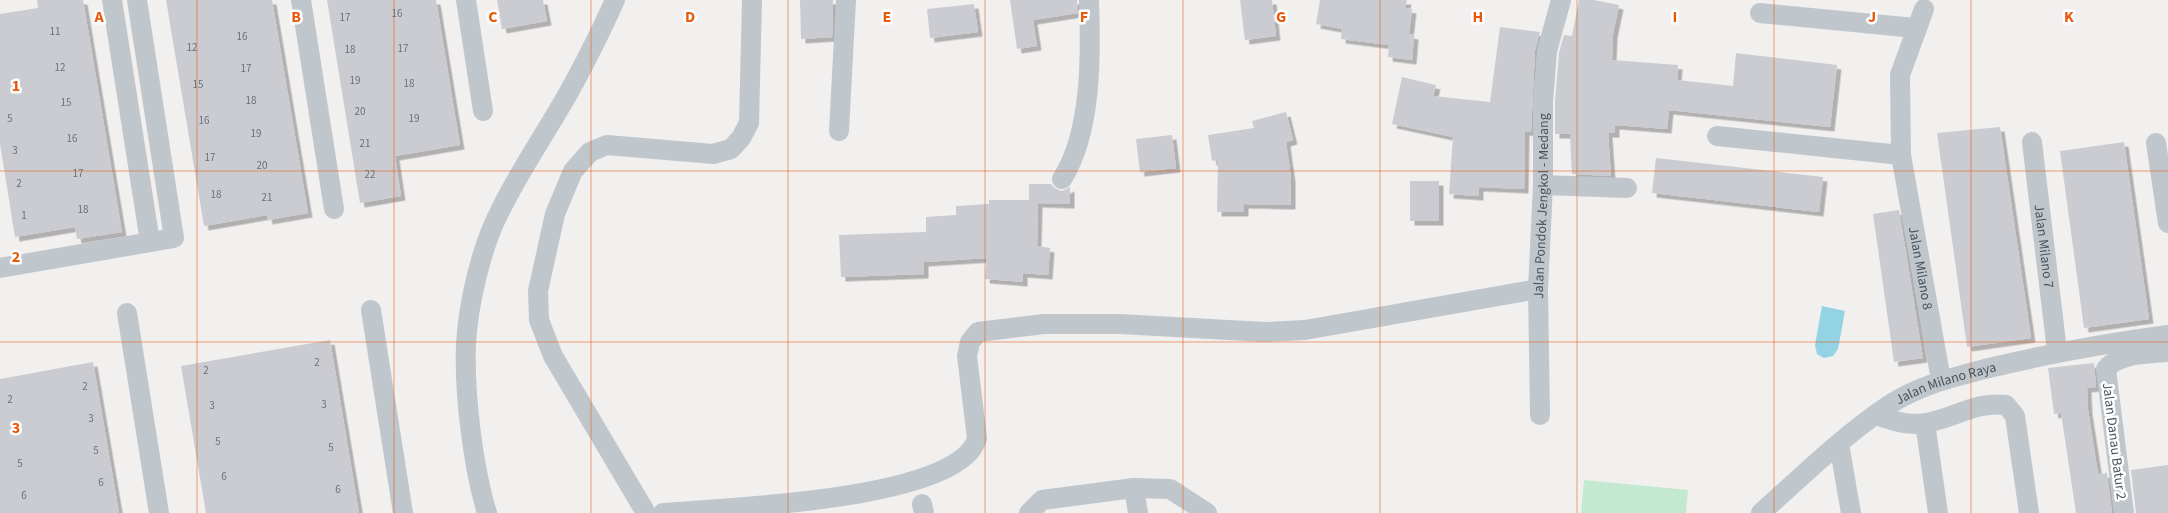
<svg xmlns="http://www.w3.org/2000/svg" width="2168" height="513" font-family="'Source Sans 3',sans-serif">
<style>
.green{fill:#c3ead1}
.water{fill:#94d3e3}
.building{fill:#caccd1;filter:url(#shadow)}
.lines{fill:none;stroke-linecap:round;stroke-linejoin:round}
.minor{stroke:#bfc7cd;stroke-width:20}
.grid{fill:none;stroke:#e8590c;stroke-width:1;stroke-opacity:0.55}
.labels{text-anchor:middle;stroke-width:5;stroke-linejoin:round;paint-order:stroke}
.number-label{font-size:11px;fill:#697178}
.street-label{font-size:14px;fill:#49535b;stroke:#fff}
.grid-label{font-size:16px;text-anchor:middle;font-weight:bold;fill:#e8590c;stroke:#fff;stroke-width:5;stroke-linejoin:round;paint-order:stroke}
</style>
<defs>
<filter id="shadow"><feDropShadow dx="4.5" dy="4.5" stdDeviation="0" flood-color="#0004"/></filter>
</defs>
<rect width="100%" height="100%" fill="#f2efef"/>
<!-- green -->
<path class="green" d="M1584 480 1688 490 1686 513H1581Z"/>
<!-- water -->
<path class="water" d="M1822 306 1845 311 1838 349 1833 356 1824 358 1817 354 1815 345Z"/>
<!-- building -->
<path class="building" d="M37 0H83L122 232 77 239 75 227 15 237 0 144V14L38 8Z
M166 0H272L308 213 268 220 267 215 204 226Z
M327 0H436L460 145 395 156 401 196 360 203Z
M497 0H543L547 21 502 29Z
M800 0H833L832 37 801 39Z
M1010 0H1077L1078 13 1033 20 1037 46 1017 49Z
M1240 0H1272L1276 36 1245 40Z
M1320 0H1407L1405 8 1412 9 1409 34 1414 35 1412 60 1388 57 1389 45 1341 39 1342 29 1316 24Z
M1579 0H1594L1619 5 1613 34 1612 60 1678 65 1677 80 1733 86 1736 53 1837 65 1830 127 1669 110 1667 129 1615 125V133H1608L1611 176 1572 174 1570 134H1555V102L1559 53 1564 35 1572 36Z
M974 4 978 32 930 38 927 9Z
M1500 27 1540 32 1535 50 1531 132 1525 131 1524 189 1479 187V196L1449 194 1453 137 1392 124 1402 77 1436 85 1433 96 1490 102Z
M1286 112 1293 140 1286 142 1291 178V205L1244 204V212H1217L1218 160 1212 161 1208 135 1254 128 1252 121Z
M2000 127 2031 338 1967 347 1937 133Z
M1172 135 1176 168 1140 172 1136 139Z
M2124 142 2149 319 2084 328 2060 151Z
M1656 158 1823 177 1819 212 1652 193Z
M1410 181H1439V221H1410Z
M1029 184H1051L1056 189 1062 191 1070 187V204L1038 203 1037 246 1050 248 1048 275 1023 273V282L985 279 987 258 924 262V274L841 277 839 235 926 232V217L956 215V206L989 204V200H1029Z
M1899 210 1923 358 1894 362 1873 214Z
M330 340 359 513H206L181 366Z
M93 362 119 513H0V379Z
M2094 363 2096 387 2087 388 2088 410 2098 474 2107 473 2112 513H2076L2061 413 2054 414 2048 368Z
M2168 465V513H2136L2131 470Z"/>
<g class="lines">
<!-- minor -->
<g class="minor">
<path d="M112 0 150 242"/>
<path d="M301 0 334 209"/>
<path d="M466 0 483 111"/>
<path id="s1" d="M1924 9 1900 75 1901 155 1941 380"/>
<path d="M1760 13 1915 28"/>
<path d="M839 131 846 0"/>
<path d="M1717 136 1901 155"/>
<path id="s2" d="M2032 142 2057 351"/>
<path d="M2156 143 2168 223"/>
<path d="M1062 179C1092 132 1091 55 1089 0"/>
<path d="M1543 185 1627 188"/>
<path d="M0 268 174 238 137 0"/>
<path d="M371 310 403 513"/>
<path d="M127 313 159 513"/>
<path id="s3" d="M1540 415 1538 289 1543 185V102L1547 51 1561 0"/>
<path d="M1876 415C1892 421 1909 426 1926 423 1955 418 1976 401 2006 405L2015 416 2029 513"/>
<path d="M1925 423 1938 513"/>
<path d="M1839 444 1851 513"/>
<path d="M1134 488 1138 513"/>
<path d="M922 504 924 513"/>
<path d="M487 513C473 467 464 393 466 344 468 305 481 248 499 213 521 167 551 126 575 81 589 55 603 27 615 0"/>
<path d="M646 513 553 356 539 320 538 291 555 214 573 171 590 152 607 145 713 154 731 149 741 138 749 123 752 0"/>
<path d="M663 513C721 508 961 501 977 438L967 356 970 342 978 332 1044 324H1120L1265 332 1305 330 1538 289"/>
<path d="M1029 513 1042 500 1134 488 1170 489 1207 513"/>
<path id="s4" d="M1761 513C1802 476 1843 436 1889 405 1919 385 1954 377 1989 368 2048 354 2107 343 2168 335"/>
<path d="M2124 513 2106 369C2118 353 2149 354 2168 352"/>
</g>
</g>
<!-- grid -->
<path class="grid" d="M197 0V513M394 0V513M591 0V513M788 0V513M985 0V513M1183 0V513M1380 0V513M1577 0V513M1774 0V513M1971 0V513M0 171H2168M0 342H2168"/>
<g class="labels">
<!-- number labels -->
<g class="number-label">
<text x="397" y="17">16</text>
<text x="345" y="21">17</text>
<text x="55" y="35">11</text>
<text x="242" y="40">16</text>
<text x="192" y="51">12</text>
<text x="403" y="52">17</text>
<text x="350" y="53">18</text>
<text x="60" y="71">12</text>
<text x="246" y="72">17</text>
<text x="355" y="84">19</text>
<text x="409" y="87">18</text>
<text x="198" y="88">15</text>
<text x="251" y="104">18</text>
<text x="66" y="106">15</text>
<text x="360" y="115">20</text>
<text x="10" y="122">5</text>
<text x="414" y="122">19</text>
<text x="204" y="124">16</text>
<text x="256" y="137">19</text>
<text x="72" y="142">16</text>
<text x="365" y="147">21</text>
<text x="15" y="154">3</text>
<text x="210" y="161">17</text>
<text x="262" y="169">20</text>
<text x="78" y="177">17</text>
<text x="370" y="178">22</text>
<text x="19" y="187">2</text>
<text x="216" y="198">18</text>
<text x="267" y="201">21</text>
<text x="83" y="213">18</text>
<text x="24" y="219">1</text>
<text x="317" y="366">2</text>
<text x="206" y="374">2</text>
<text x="85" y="390">2</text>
<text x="10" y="403">2</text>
<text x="324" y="408">3</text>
<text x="212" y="409">3</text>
<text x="91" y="422">3</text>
<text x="218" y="445">5</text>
<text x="331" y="451">5</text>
<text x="96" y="454">5</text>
<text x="20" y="467">5</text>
<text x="224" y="480">6</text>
<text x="101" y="486">6</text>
<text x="338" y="493">6</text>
<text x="24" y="499">6</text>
</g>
<!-- street labels -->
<g class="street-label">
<text dy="5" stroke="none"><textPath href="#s3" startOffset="209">Jalan Pondok Jengkol - Medang</textPath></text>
<text dy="5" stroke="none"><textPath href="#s2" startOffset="105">Jalan Milano 7</textPath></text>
<text dy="5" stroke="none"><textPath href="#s1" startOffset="265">Jalan Milano 8</textPath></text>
<text dy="5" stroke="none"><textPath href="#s4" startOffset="229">Jalan Milano Raya</textPath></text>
<text transform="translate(2115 441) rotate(83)" y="5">Jalan Danau Batur 2</text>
</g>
</g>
<g class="grid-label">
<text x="99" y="22">A</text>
<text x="296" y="22">B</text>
<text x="493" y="22">C</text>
<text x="690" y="22">D</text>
<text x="887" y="22">E</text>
<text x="1084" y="22">F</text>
<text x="1281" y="22">G</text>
<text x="1478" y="22">H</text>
<text x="1675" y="22">I</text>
<text x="1872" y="22">J</text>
<text x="2069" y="22">K</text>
<text x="16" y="91">1</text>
<text x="16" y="262">2</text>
<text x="16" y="433">3</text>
</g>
</svg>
